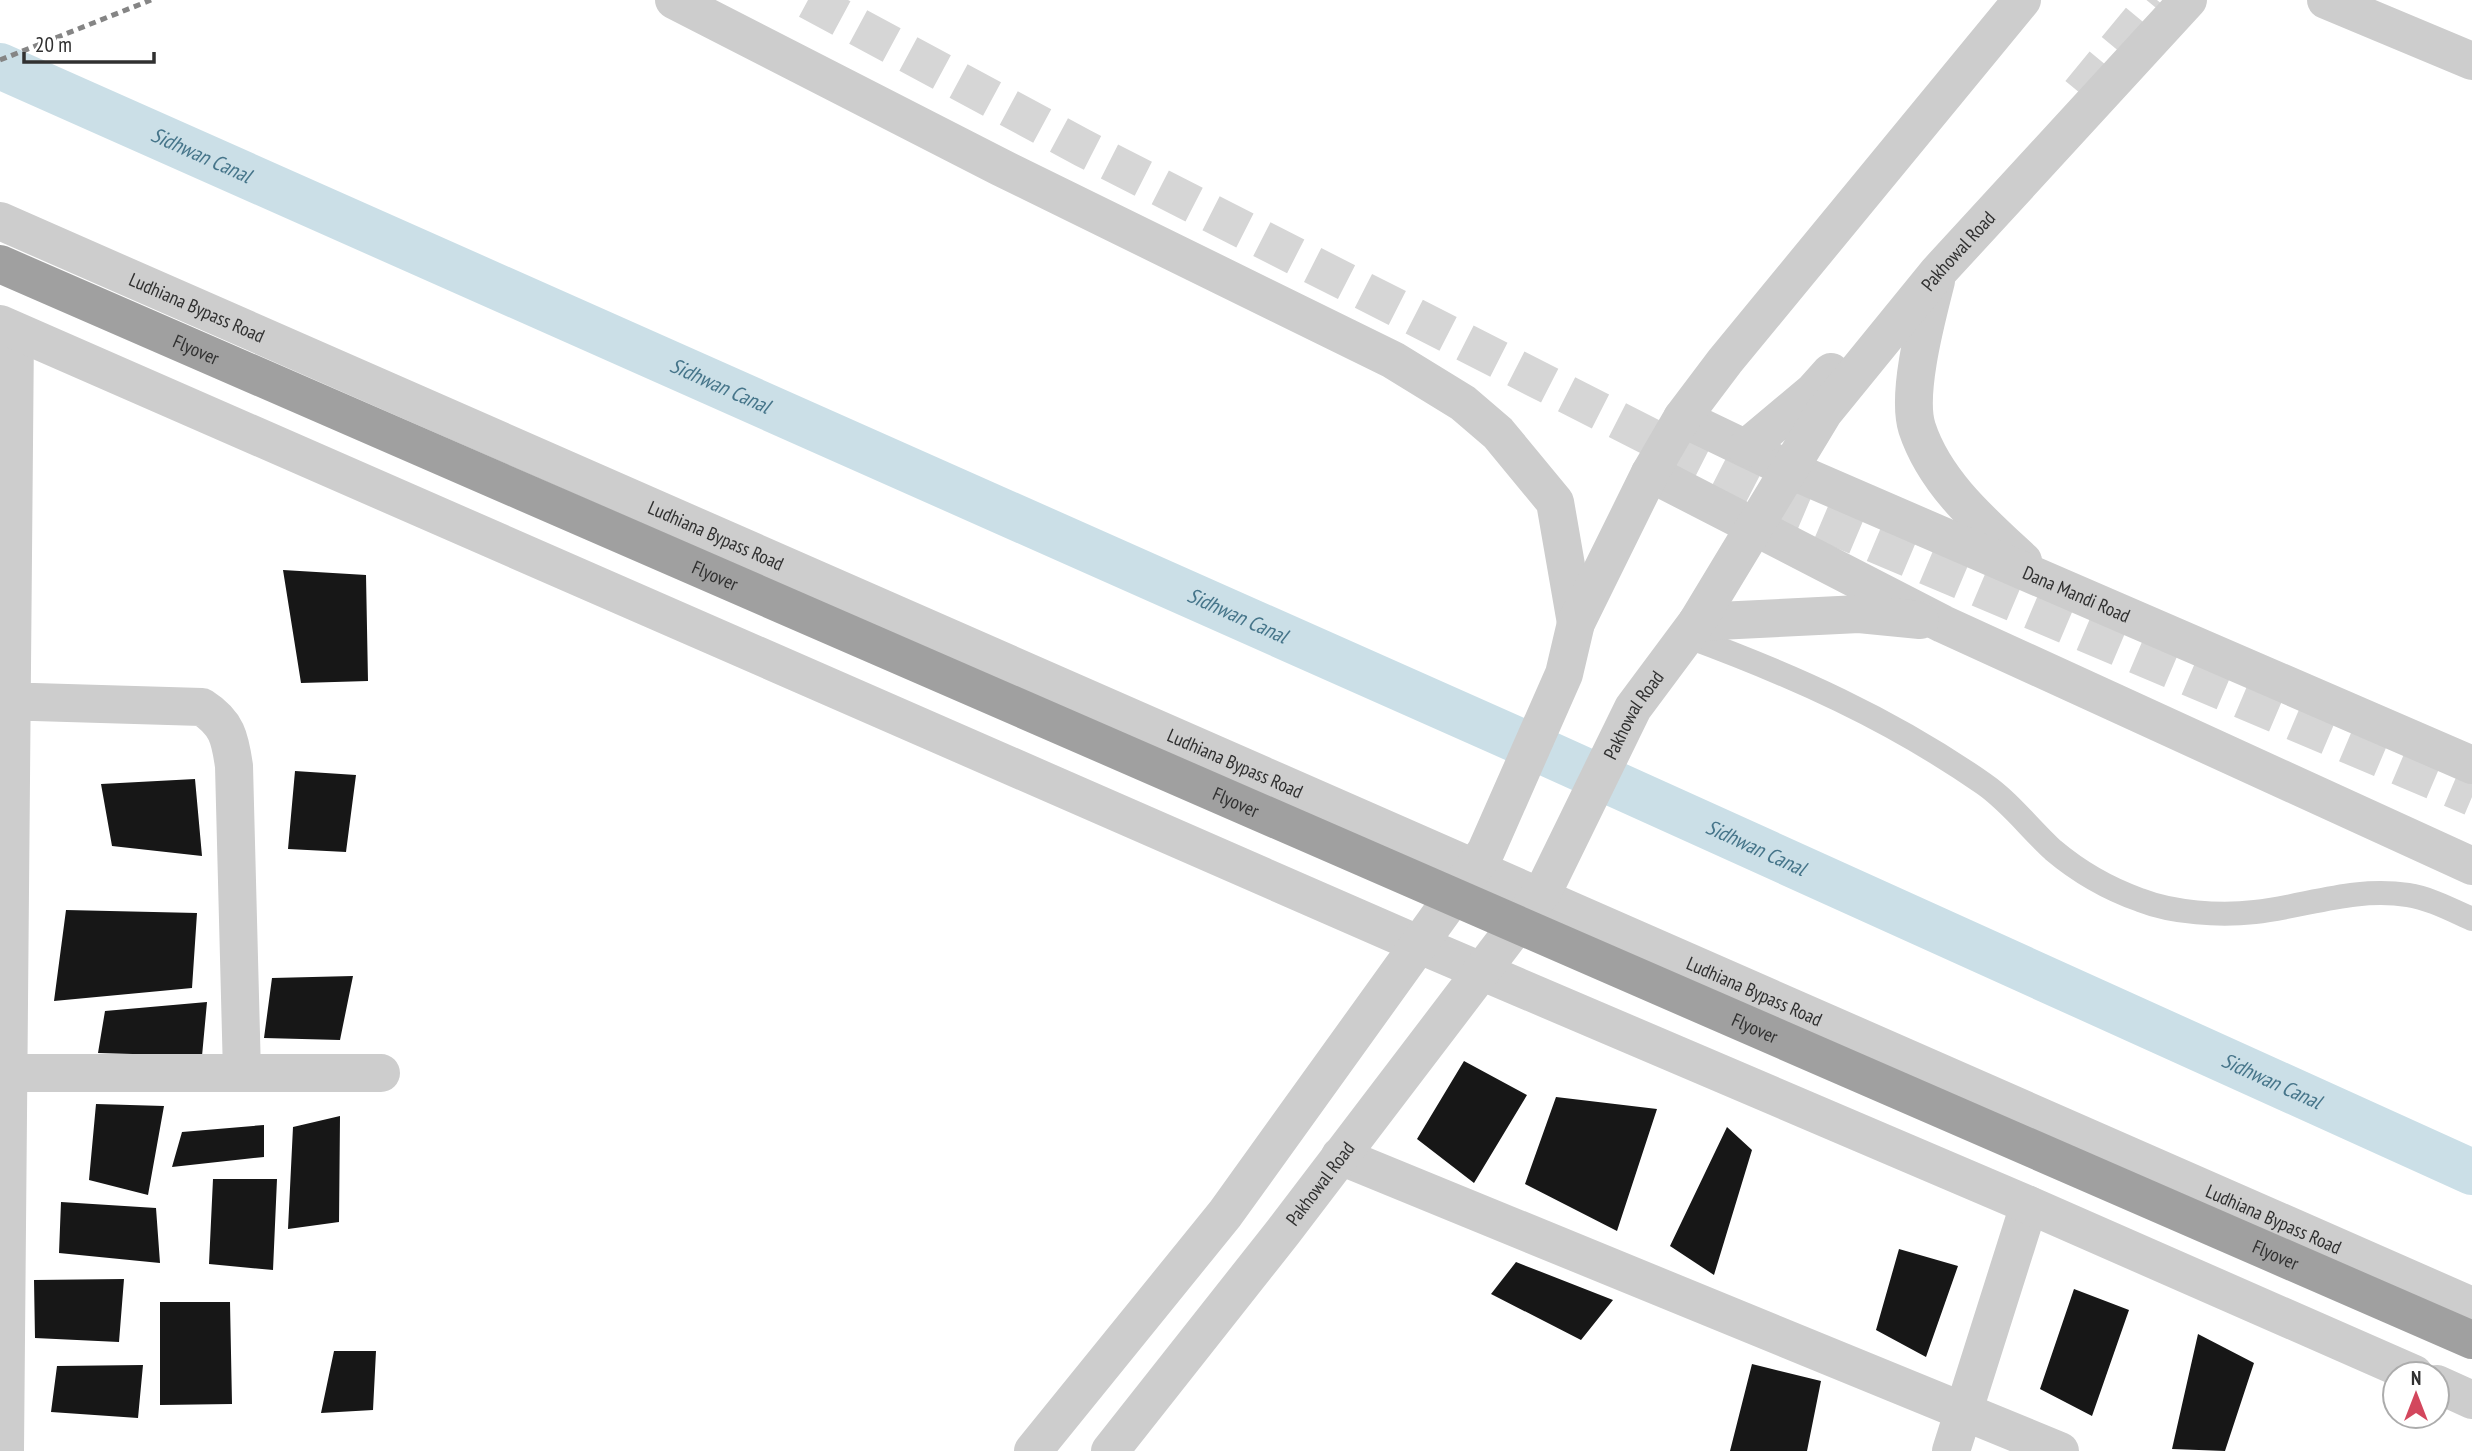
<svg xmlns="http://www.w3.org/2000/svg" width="2472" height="1451" font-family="'PT Sans Narrow',sans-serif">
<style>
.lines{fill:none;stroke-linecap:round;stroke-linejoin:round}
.canal{stroke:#cbdfe7;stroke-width:46}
.building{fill:#171717}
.tertiary-tunnel{stroke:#d6d6d6;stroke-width:38;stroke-dasharray:38 19;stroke-linecap:butt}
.service{stroke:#cdcdcd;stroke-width:24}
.minor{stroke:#cdcdcd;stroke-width:38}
.tertiary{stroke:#cdcdcd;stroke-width:38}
.rail{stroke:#858585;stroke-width:5;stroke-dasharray:7 5;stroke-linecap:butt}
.trunk-bridge{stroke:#a0a0a0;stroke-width:38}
.labels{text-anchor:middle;stroke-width:7;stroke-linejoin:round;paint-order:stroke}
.street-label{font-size:19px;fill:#303030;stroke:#fff}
.water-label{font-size:21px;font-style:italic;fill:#46758a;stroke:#fff}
</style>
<rect width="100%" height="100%" fill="#fff"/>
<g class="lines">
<!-- canal -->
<path class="canal" id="s1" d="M0 66 1535 748 2472 1172"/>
</g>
<!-- building -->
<path class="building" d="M283 570 366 575 368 681 301 683Z
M295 771 356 775 346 852 288 849Z
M195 779 202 856 112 846 101 784Z
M66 910 197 913 192 988 54 1001Z
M353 976 340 1040 264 1038 272 978Z
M207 1002 202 1056 98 1053 105 1011Z
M1464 1061 1527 1095 1474 1183 1417 1139Z
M1556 1097 1657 1109 1617 1231 1525 1184Z
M96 1104 164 1106 148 1195 89 1180Z
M340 1116 339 1222 288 1229 293 1127Z
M264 1125V1157L172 1167 182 1132Z
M1727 1127 1752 1150 1714 1275 1670 1246Z
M213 1179H277L273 1270 209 1264Z
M61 1202 156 1208 160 1263 59 1253Z
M1899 1249 1958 1266 1926 1357 1876 1330Z
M1516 1262 1613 1300 1581 1340 1491 1294Z
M124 1279 119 1342 35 1338 34 1280Z
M2074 1289 2129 1310 2092 1416 2040 1389Z
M160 1302H230L232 1404 160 1405Z
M2198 1334 2254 1363 2225 1451 2172 1449Z
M334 1351H376L373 1410 321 1413Z
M1752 1364 1821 1381 1807 1451H1730Z
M143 1365 138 1418 51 1412 57 1366Z"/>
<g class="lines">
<!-- tertiary-tunnel -->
<path class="tertiary-tunnel" d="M808 0 1083 148 1786 506 2472 797
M2080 93 2157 0"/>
<!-- service -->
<path class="service" d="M1686 636C1792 675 1891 719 1984 784 2010 802 2030 829 2053 850 2079 872 2109 889 2140 900 2173 913 2220 916 2255 912 2308 906 2353 887 2408 895 2429 898 2452 910 2472 919"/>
<!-- minor -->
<path class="minor" d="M2326 0 2472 61
M0 701 202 707C227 723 230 738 234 766L242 1073
M0 1073H381
M1340 1156 2060 1451
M5 1451 15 331
M1951 1451 2029 1205"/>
<!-- tertiary -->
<g class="tertiary">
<path d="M674 0 1000 167 1393 360 1463 403 1498 433 1555 502 1576 623"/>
<path id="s2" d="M0 221 2472 1306"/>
<path d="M1936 281C1927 317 1906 393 1917 428 1935 483 1982 523 2023 561"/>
<path d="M0 324 1420 945 2029 1205 2414 1374"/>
<path id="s3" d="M1682 418 1788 469 2472 765"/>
<path d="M1746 448 1814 391 1831 372"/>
<path d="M1650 473 1943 624 2472 866"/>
<path d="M1697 622 1859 614 1920 620"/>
<path d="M2437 1384 2472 1400"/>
<path d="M1033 1451 1225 1214 1486 851 1564 674 1576 623 1650 473 1682 418 1725 361 2022 0"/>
<path id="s4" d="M1110 1451 1283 1232 1545 888 1633 708 1697 622 1824 412 1938 272 2188 0"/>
</g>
<!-- rail -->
<path class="rail" d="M0 60 151 0"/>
<!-- trunk-bridge -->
<path class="trunk-bridge" id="s5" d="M0 264 2472 1340"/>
</g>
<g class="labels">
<!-- street labels -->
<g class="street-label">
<text dy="7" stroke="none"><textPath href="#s4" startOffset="1474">Pakhowal Road</textPath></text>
<text dy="7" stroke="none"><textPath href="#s2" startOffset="215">Ludhiana Bypass Road</textPath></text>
<text dy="7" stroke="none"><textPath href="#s5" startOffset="214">Flyover</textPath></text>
<text dy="7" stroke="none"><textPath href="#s2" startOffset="782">Ludhiana Bypass Road</textPath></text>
<text dy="7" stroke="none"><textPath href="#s5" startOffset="780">Flyover</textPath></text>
<text dy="7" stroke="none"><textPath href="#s3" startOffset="432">Dana Mandi Road</textPath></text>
<text dy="7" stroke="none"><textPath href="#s4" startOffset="906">Pakhowal Road</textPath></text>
<text dy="7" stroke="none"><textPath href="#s2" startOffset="1349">Ludhiana Bypass Road</textPath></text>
<text dy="7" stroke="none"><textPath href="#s5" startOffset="1348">Flyover</textPath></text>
<text dy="7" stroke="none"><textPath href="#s2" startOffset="1916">Ludhiana Bypass Road</textPath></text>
<text dy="7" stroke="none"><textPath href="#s5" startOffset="1914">Flyover</textPath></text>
<text dy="7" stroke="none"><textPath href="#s4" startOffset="340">Pakhowal Road</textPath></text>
<text dy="7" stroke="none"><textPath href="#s2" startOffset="2483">Ludhiana Bypass Road</textPath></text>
<text dy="7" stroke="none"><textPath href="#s5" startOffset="2482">Flyover</textPath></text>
</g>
<!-- water labels -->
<g class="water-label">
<text dy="7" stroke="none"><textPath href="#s1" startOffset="220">Sidhwan Canal</textPath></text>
<text dy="7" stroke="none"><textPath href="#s1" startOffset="788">Sidhwan Canal</textPath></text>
<text dy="7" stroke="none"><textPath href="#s1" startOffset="1354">Sidhwan Canal</textPath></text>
<text dy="7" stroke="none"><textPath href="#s1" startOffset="1922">Sidhwan Canal</textPath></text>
<text dy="7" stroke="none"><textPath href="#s1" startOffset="2488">Sidhwan Canal</textPath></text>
</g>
</g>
<!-- north arrow -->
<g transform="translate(2416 1395)"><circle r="33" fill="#ffffff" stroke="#acacac" stroke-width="2"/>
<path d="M0-5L12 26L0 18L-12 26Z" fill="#d3475d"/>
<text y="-10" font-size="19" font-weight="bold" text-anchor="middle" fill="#303030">N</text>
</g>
<!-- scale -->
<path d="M24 52v10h130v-10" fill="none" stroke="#303030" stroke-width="3.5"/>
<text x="35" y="52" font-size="21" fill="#303030" stroke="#ffffff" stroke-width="5" paint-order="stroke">20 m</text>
</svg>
